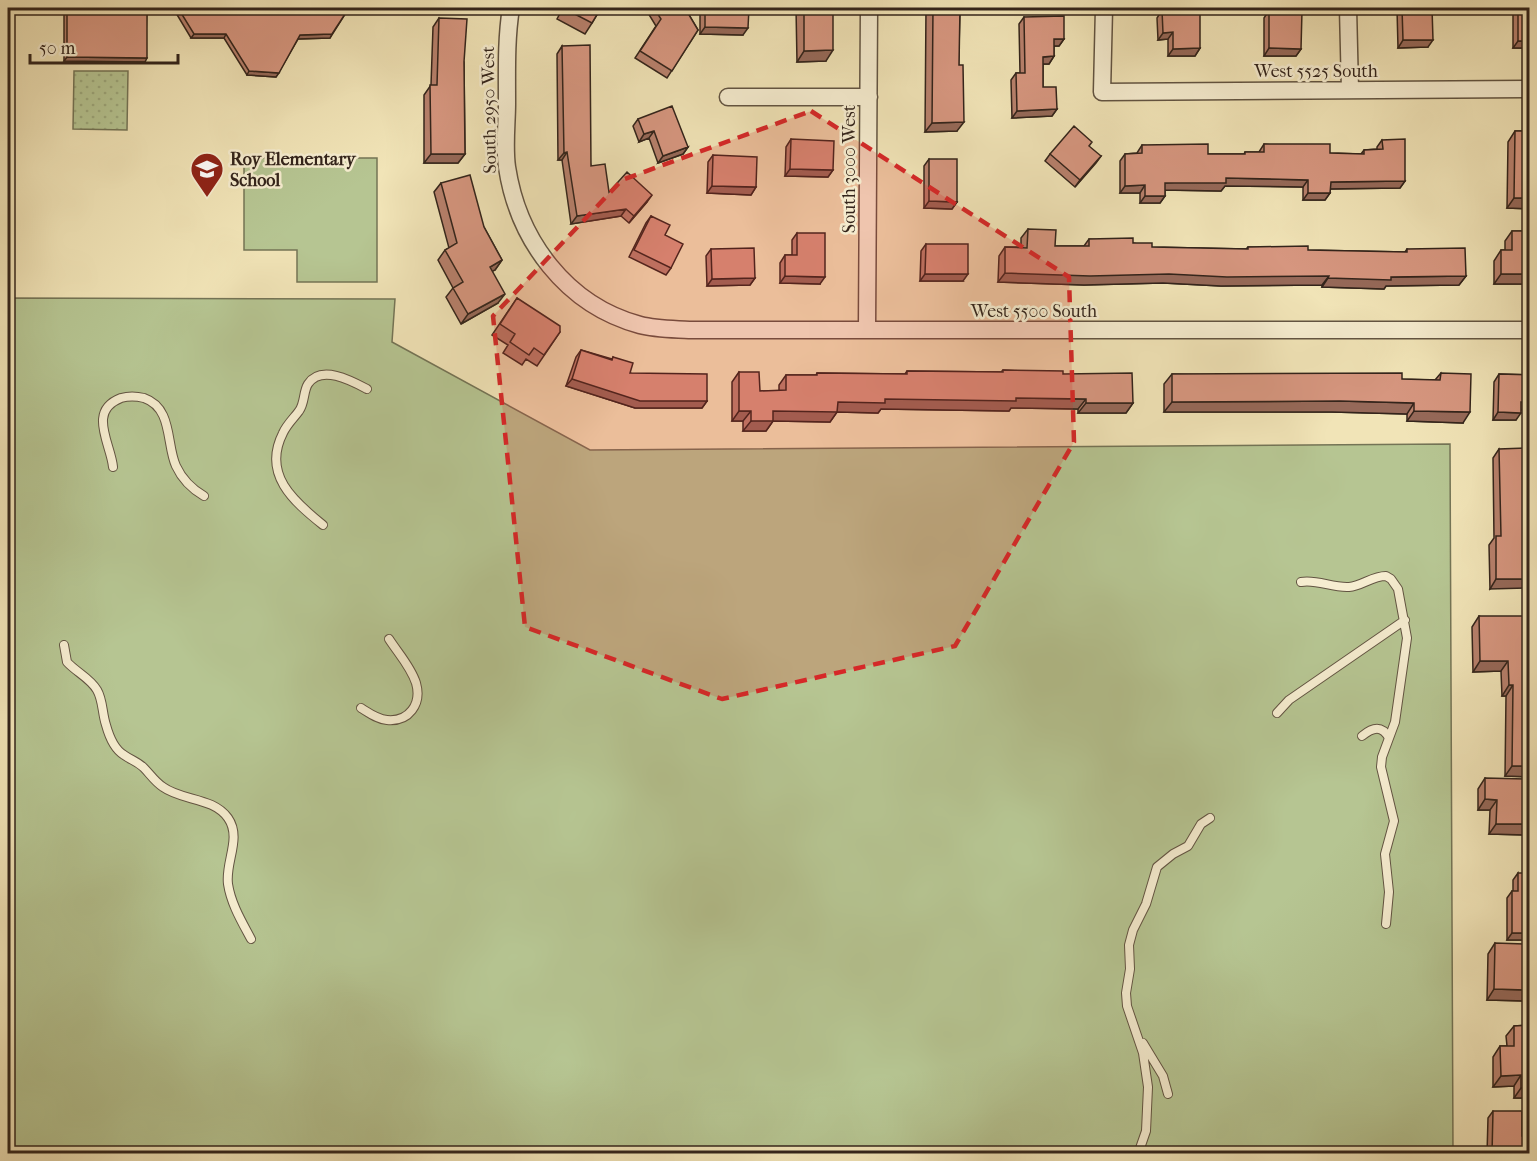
<svg xmlns="http://www.w3.org/2000/svg" width="1537" height="1161" font-family="'IM FELL French Canon',serif">
<style>
.green{fill:#b6c592;stroke:#747456;stroke-width:1.5}
.park{fill:url(#park-dots);stroke:#747456;stroke-width:1.5}
.lines{fill:none;stroke-linecap:round;stroke-linejoin:round}
.lane-casing{stroke:#625442;stroke-width:10}
.street-casing{stroke:#625442;stroke-width:19}
.lane{stroke:#f6edd0;stroke-width:8}
.street{stroke:#f6edd0;stroke-width:16}
.wall{fill:#b8816d;stroke:#33241b;stroke-width:1.5}
.shaded-wall{fill:#966959;stroke:#33241b;stroke-width:1.5}
.building{fill:#d6967f;stroke:#33241b;stroke-width:1.5}
.marked{fill:#d62828;fill-opacity:0.2;stroke:#d62828;stroke-width:4.5;stroke-dasharray:12 8;stroke-linejoin:round}
.labels{text-anchor:middle;stroke-width:5;stroke-linejoin:round;paint-order:stroke}
.street-label{font-size:18px;fill:#33241b;stroke:#f6edd0}
.poi-label{font-size:18px;font-weight:bold;fill:#33241b;stroke:#f6edd0;text-anchor:start}
</style>
<defs>
<pattern id="park-dots" width="8" height="8" patternUnits="userSpaceOnUse" patternTransform="scale(1.5)"><rect width="8" height="8" fill="#b6c592"/><path d="M2 2h.1M6 6h.1" fill="none" stroke="#9da97d" stroke-width="1.8" stroke-linecap="round"/></pattern>
</defs>
<rect width="100%" height="100%" fill="#f1e4b7"/>
<filter id="stains"><feTurbulence type="fractalNoise" baseFrequency=".00333" numOctaves="4"/><feColorMatrix values="0 0 0 0 .2 0 0 0 0 .09 0 0 0 0 .02 0 0 0 .5 -.17"/></filter>
<radialGradient id="worn" r=".72"><stop offset=".6" stop-color="#630" stop-opacity="0"/><stop offset="1" stop-color="#630" stop-opacity=".3"/></radialGradient>
<!-- green -->
<path class="green" d="M244 158H377V282H297V250H244Z
M8 298 395 299 392 342 590 450 1450 444 1453 1153H13L8 1098Z"/>
<!-- park -->
<path class="park" d="M74 71H128L127 130 73 129Z"/>
<g class="lines">
<defs>
<path id="lane" d="M113 467C111 444 87 411 121 398 128 396 136 396 144 398 173 408 166 444 176 466 182 479 192 489 204 496
M323 525C293 501 262 474 283 433 287 424 294 418 299 411 305 403 303 392 308 384 321 364 352 381 367 389
M1301 582C1317 579 1332 588 1349 587 1362 586 1372 576 1386 576L1391 579 1398 589 1407 638 1395 722 1382 757 1381 767 1394 821 1385 854 1389 892 1386 924
M64 645 67 662C76 672 90 678 97 690 103 700 102 713 106 725 109 736 114 749 124 755 131 760 138 762 144 768 150 774 155 782 163 787 182 801 213 797 228 818 242 838 225 862 228 884 231 904 242 922 251 939
M361 708C369 713 377 719 387 720 409 722 422 704 416 683 411 667 398 653 389 639
M1277 713 1289 700 1405 620
M1362 736C1373 727 1382 725 1389 738
M1143 1043 1163 1076 1168 1094
M1138 1154 1146 1131 1148 1087 1143 1053 1127 1006 1126 993 1130 969 1129 945 1133 930 1146 904 1157 867 1173 854 1188 846 1201 824 1210 818"/>
<path id="street" d="M511 8C506 39 507 71 507 103 507 124 504 146 507 167 518 240 566 305 640 325 655 329 673 329 689 330H1530
M1104 8 1102 92 1530 89
M1348 8 1350 90
M728 97H869
M867 330 869 8"/>
</defs>
<!-- lane casing -->
<use href="#lane" class="lane-casing"/>
<!-- street casing -->
<use href="#street" class="street-casing"/>
<!-- lane -->
<use href="#lane" class="lane"/>
<!-- street -->
<use href="#street" class="street"/>
</g>
<!-- wall -->
<path class="wall" d="M64 8H147L145 62 64 61Z
M173 8H349L330 38 298 39 276 77 247 75 224 38H191Z
M563 8H601L592 23 585 34 557 19Z
M645 8H685L698 30 667 78 635 58 656 26Z
M700 8H749L743 35 700 34Z
M796 8H833L826 61 797 62Z
M926 8H960L957 131 925 132Z
M1398 8H1432L1428 47 1398 48 1397 9Z
M1513 8H1530V48H1513Z
M1162 10 1200 48 1195 56H1168V39L1158 40 1157 18Z
M1269 10 1301 49 1296 56H1264V18Z
M1024 17 1064 39 1059 46H1054V56L1049 64H1043V87L1057 109 1052 116 1012 118 1011 80 1016 73H1020L1019 24Z
M439 18 464 62 465 154 458 163H424V95L431 85 433 27Z
M562 46 591 166 609 192 647 202 629 223 621 216 571 224 562 160H558L557 54Z
M638 119 688 147 683 154 658 163 649 138 639 142 633 126Z
M1515 131H1530V209L1507 208 1508 142Z
M791 139 833 170 828 177 785 176 786 147Z
M1382 140 1405 181 1400 188 1330 189V193L1325 200H1303V187L1225 186 1221 191 1165 190V196L1160 203H1140V193H1120V161L1125 154 1137 153 1142 145 1208 154H1244L1245 152H1259L1264 144 1330 153 1361 154 1364 150 1377 149V147Z
M1050 154 1101 156 1075 187 1045 161Z
M713 155 756 187 751 195 707 193 708 162Z
M929 159 957 202 952 209 924 208V166Z
M441 183 484 227 502 260 495 270 492 271 498 303 461 324 446 297 453 288 438 260 445 250 449 248 434 192Z
M651 216 665 235 671 268 666 275 629 257 646 223Z
M1028 229 1055 246H1084L1089 239 1133 243 1152 247 1246 249 1248 247 1308 250 1405 252 1407 249 1466 276 1459 285 1386 286 1384 289 1322 287V285L1221 286 1163 283 1084 285 998 282 999 256 1005 247H1021V238Z
M1512 231H1530V284H1494V261L1501 250H1505V241Z
M797 233 820 284 780 283V263L785 255H792V240Z
M926 244 963 281H920L921 251Z
M711 249 755 278 750 285 707 286 706 256Z
M517 298 560 332 537 366 526 359 522 365 503 353 508 345 492 335Z
M581 350 612 359 613 357 630 373 707 401 702 408H635L566 386 576 357Z
M1003 370 1063 374 1133 403 1126 413H1078V409L1011 408 1009 411 881 409 878 413 837 412 830 422 773 421 766 431H743V421H732V382L739 372 760 391H779V385L786 375H816L817 373 905 374 907 371 1001 372Z
M1441 373 1463 423 1407 421V414L1332 412H1164V384L1172 374 1435 380Z
M1499 374 1530 375V410H1521L1516 420H1493L1494 382Z
M1499 449 1524 524V557L1490 589 1489 545 1494 538 1493 458Z
M1479 616 1526 639H1530V777L1505 776 1506 696H1502L1501 671 1473 672 1472 627Z
M1485 778 1525 803H1530V835L1489 834 1490 810H1478V789Z
M1518 873 1530 940H1507V898L1512 891H1513V880Z
M1495 943 1524 968H1530V1001L1487 1000 1488 954Z
M1530 1025V1098H1514V1086L1493 1087V1057L1500 1046H1507L1506 1036 1514 1026Z
M1493 1111 1522 1136 1530 1154H1487L1488 1118Z"/>
<!-- shaded-wall -->
<path class="shaded-wall" d="M705 27 748 28 743 35 700 34Z
M1173 32 1168 39 1158 40 1163 33Z
M194 34H226L224 38H191Z
M332 34 330 38 297 39 300 35Z
M1054 39H1064L1059 46H1048Z
M1403 40H1433L1428 47 1398 48Z
M1518 41H1530V48H1513Z
M1200 48 1195 56H1168L1173 49Z
M1269 48 1301 49 1296 56H1264Z
M833 50 826 61 797 62 804 51Z
M1054 56 1049 64H1038L1043 57Z
M67 57 147 58 145 62 64 61Z
M249 71 279 73 276 77 247 75Z
M1057 109 1052 116 1012 118 1017 111Z
M964 122 957 131 925 132 932 123Z
M654 131 649 138 639 142 644 134Z
M688 147 683 154 658 163 663 156Z
M567 152 562 160H558L564 153Z
M431 154H465L458 163H424Z
M1101 156 1096 163 1075 187 1080 180Z
M790 169 833 170 828 177 785 176Z
M1226 178 1308 180 1303 187 1225 186 1221 191 1160 190 1165 183Z
M1405 181 1400 188 1326 189 1331 182Z
M1145 185 1140 193H1120L1125 186Z
M712 186 756 187 751 195 707 193Z
M1308 193H1330L1325 200H1303Z
M652 195 647 202 629 223 634 216Z
M1145 196H1165L1160 203H1140Z
M1514 198H1530V209L1507 208Z
M929 201 957 202 952 209 924 208Z
M626 209 621 216 571 224 577 216Z
M502 260 495 270 483 276 490 267Z
M1005 273 1169 274 1329 276 1322 285 1221 286 1163 283 1084 285 998 282Z
M925 274H968L963 281H920Z
M1501 274H1530V284H1494Z
M785 276 825 277 820 284 780 283Z
M1466 276 1459 285 1386 286 1384 289 1322 287 1328 278Z
M755 278 750 285 707 286 712 279Z
M505 294 498 303 461 324 468 314Z
M572 379 707 401 702 408H635L566 386Z
M1016 398 1086 399 1078 409 1011 408 1009 411 881 409 878 413 837 412 830 422 773 421 766 431H743L751 421 773 411 838 402 885 399Z
M1340 401 1414 403 1407 414 1332 412H1164L1172 402Z
M1521 402H1530V410L1516 409Z
M1086 403H1133L1126 413H1078Z
M739 411H751L743 421H732Z
M1414 411 1470 412 1463 423 1407 421Z
M1498 412 1521 413 1516 420H1493Z
M1530 514V524H1518L1524 515Z
M1496 579H1530V588L1490 589Z
M1480 661H1508L1501 671 1473 672Z
M1509 685H1513L1506 696H1502Z
M1512 766H1530V777L1505 776Z
M1485 799 1497 800 1490 810H1478Z
M1496 824H1530V835L1489 834Z
M1512 933H1530V940H1507Z
M1494 989 1530 990V1001L1487 1000Z
M1521 1075 1514 1086 1493 1087 1501 1076Z
M1530 1087V1098H1514L1521 1088Z"/>
<!-- building -->
<path class="building" d="M67 8H147V58L67 57Z
M178 8H349L332 34 300 35 279 73 249 71 226 34H194Z
M565 8H601L592 23 565 9Z
M654 8H685L698 30 672 71 640 51 661 19Z
M705 8H749L748 28 705 27Z
M804 8H833V50L804 51Z
M933 8H960L959 65H963L964 122 932 123Z
M1402 8H1432L1433 40H1403Z
M1518 8H1530V41H1518Z
M1200 9V48L1173 49V32L1163 33 1162 10Z
M1269 10 1302 11 1301 49 1269 48Z
M1064 16V39H1054V56L1043 57V87H1056L1057 109 1017 111 1016 73H1025L1024 17Z
M439 18 467 19 464 62 465 154H431L430 85H437Z
M590 45 591 166 605 164 609 192 627 172 652 195 634 216 626 209 577 216 567 152 564 153 562 46Z
M672 106 688 147 663 156 654 131 644 134 638 119Z
M1074 126 1092 142 1089 146 1101 156 1080 180 1050 154Z
M1515 131H1530V198H1514Z
M791 139 834 141 833 170 790 169Z
M1405 139V181L1331 182 1330 193H1308V180L1226 178V183H1165V196H1145V185L1125 186V154L1142 153V145L1208 144V154H1245V152H1264V144H1330V153L1364 154V150L1383 149 1382 140Z
M713 155 757 157 756 187 712 186Z
M929 159H957V202L929 201Z
M470 175 484 227 502 260 490 267 505 294 468 314 453 288 463 282 445 250 457 243 441 183Z
M651 216 670 225 665 235 683 244 671 268 634 250Z
M1028 229 1056 230 1055 246H1089V239L1133 238V243H1152V247L1248 249V247L1308 246V250L1407 252V249L1465 248 1466 276 1391 277V280L1328 278 1329 276 1227 277 1169 274 1090 276 1005 273V247L1027 248Z
M1512 231H1530V274H1501V250H1512Z
M797 233H825V277L785 276V255H797Z
M926 244H968V274H925Z
M754 248 755 278 712 279 711 249Z
M517 298 560 326V332L544 355 534 348 529 355 510 342 515 334 500 324Z
M581 350 612 360 613 357 633 363 630 373 707 374V401H640L572 379Z
M1003 370 1063 371V374L1132 373 1133 403H1086V399L1016 398V401L885 399V403L838 402 837 412 773 411V421H751V411H739V372H759L760 391 786 390V375H817V373L907 374V371L1003 372Z
M1402 373V379L1440 380 1441 373 1471 374 1470 412 1414 411V403L1340 401 1172 402V374Z
M1499 374 1530 375V402H1521V413L1498 412Z
M1529 448 1530 514 1524 515V557H1530V579H1496V536H1501L1499 449Z
M1479 616H1526V639H1530V766H1512L1513 685H1509L1508 661H1480Z
M1485 778 1525 779V803H1530V824H1496L1497 800 1485 799Z
M1518 873H1530V933H1512V891H1518Z
M1495 943 1524 944V968H1530V990L1494 989Z
M1530 1025V1087L1521 1088V1075L1501 1076 1500 1046H1514V1026Z
M1493 1111H1522V1136H1530V1154H1492Z"/>
<!-- marked area -->
<path class="marked" d="M811 111 1069 277 1074 442 955 646 722 699 525 627 493 316 622 180Z"/>
<!-- icons -->
<defs>
<symbol id="school-pin" viewBox="-11 -11 22 30"><path d="M0 17L-7.5 6A9.5 9.5 0 1 1 7.5 6Z" fill="#8f2418" stroke="#f6edd0"/><path d="M0-5L7-2L0 1L-7-2ZM-4 1L0 2.5L4 1V4Q0 6-4 4Z" fill="#fff"/></symbol>
</defs>
<g fill-rule="evenodd">
<use href="#school-pin" x="188" y="150" width="38" height="52"/>
</g>
<g class="labels">
<!-- street labels -->
<g class="street-label">
<text x="1316" y="77">West 5525 South</text>
<text transform="translate(489 110) rotate(-91)" y="6">South 2950 West</text>
<text transform="translate(849 169) rotate(-90)" y="6">South 3000 West</text>
<text x="1034" y="317">West 5500 South</text>
</g>
<!-- poi labels -->
<g class="poi-label">
<text x="230" y="165">Roy Elementary<tspan x="230" dy="21">School</tspan></text>
</g>
</g>
<!-- margin -->
<rect width="1537" height="1161" fill="none" stroke="#f1e4b7" stroke-width="30"/>
<rect x="9" y="9" width="1519" height="1143" fill="none" stroke="#33241b" stroke-width="3"/>
<rect x="15" y="15" width="1507" height="1131" fill="none" stroke="#33241b" stroke-width="1.5"/>
<!-- scale -->
<path d="M30 54v9h148v-9" fill="none" stroke="#33241b" stroke-width="3"/>
<text x="39" y="54" font-size="18" fill="#33241b" stroke="#f6edd0" stroke-width="4.5" paint-order="stroke">50 m</text>
<rect width="100%" height="100%" filter="url(#stains)"/>
<rect width="100%" height="100%" fill="url(#worn)"/>
</svg>
